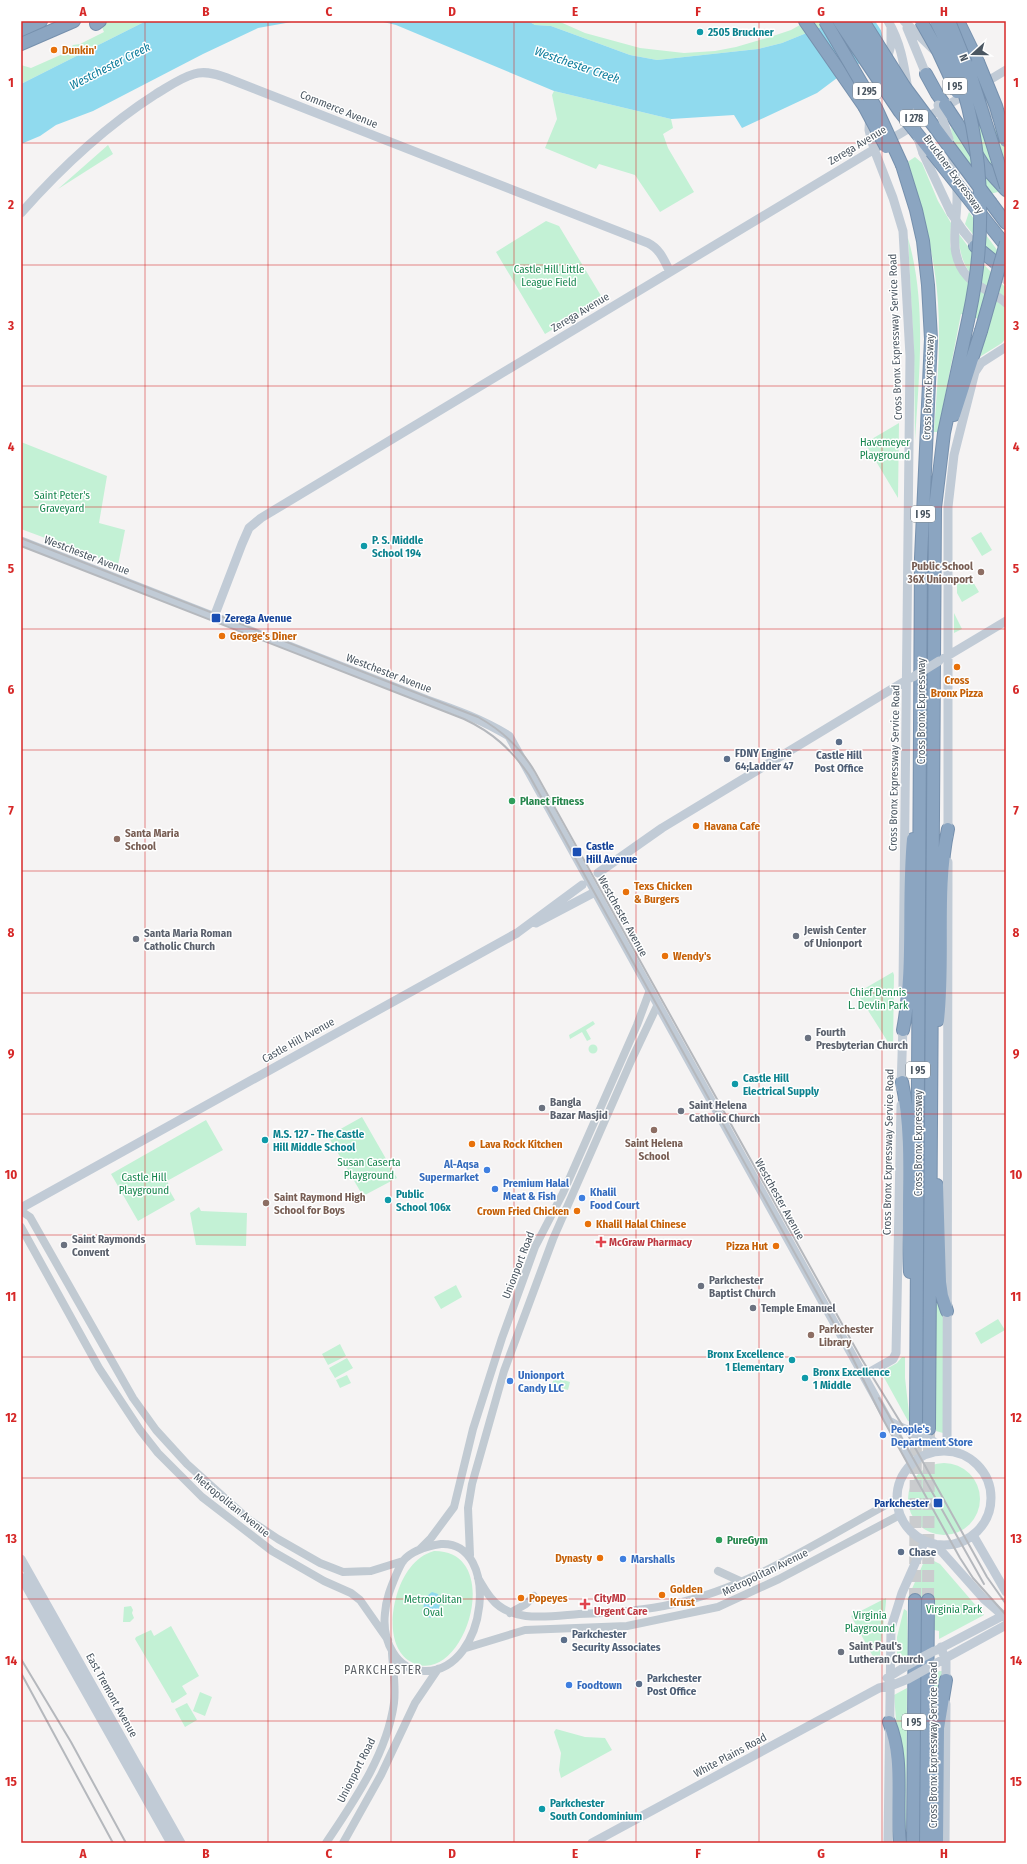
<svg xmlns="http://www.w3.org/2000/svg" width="1027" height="1864" font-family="'Fira Sans Condensed',sans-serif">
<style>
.green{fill:#c3f1d5}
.water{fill:#90daee}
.pier{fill:#f5f3f3}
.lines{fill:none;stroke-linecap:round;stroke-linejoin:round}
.motorway-tunnel{stroke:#caccce;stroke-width:12;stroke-dasharray:12 6;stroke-linecap:butt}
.motorway-casing{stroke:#7690ad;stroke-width:14}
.tertiary{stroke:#c1cad2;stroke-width:8}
.secondary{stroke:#c1cbd6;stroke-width:9}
.motorway{stroke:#8ba5c1;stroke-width:12}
.rail{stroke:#b5b8bd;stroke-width:2}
.motorway-bridge-casing{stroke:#7690ad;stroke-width:14;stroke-linecap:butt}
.secondary-bridge{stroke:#c1cbd6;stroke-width:9}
.motorway-bridge{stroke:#8ba5c1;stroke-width:12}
.grid{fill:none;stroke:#d62828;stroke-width:1;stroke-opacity:0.55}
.culture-dot{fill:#0f9aa8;stroke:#fff;stroke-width:1.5}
.food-dot{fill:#e8710a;stroke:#fff;stroke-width:1.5}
.education-dot{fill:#8d6e63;stroke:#fff;stroke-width:1.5}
.transit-dot{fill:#1a4fb4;stroke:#fff;stroke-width:1.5}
.service-dot{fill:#5c6f8a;stroke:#fff;stroke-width:1.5}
.leisure-dot{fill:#2e9e5b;stroke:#fff;stroke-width:1.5}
.worship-dot{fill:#6b7280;stroke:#fff;stroke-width:1.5}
.shop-dot{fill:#3f7fe0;stroke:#fff;stroke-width:1.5}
.health-dot{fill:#e0444e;stroke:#fff;stroke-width:1.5}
.labels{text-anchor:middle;stroke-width:3;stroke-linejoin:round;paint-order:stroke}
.shield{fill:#fff;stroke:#808990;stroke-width:1}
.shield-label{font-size:10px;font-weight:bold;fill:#4a5661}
.culture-label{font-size:11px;font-weight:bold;fill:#0d838f;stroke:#fff;text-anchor:start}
.food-label{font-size:11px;font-weight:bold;fill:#c56008;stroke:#fff;text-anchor:start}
.street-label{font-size:11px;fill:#4a5661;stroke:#fff}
.park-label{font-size:11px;fill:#17864f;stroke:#fff}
.education-label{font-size:11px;font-weight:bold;fill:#785e54;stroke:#fff;text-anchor:start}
.transit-label{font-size:11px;font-weight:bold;fill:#164399;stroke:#fff;text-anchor:start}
.service-label{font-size:11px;font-weight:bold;fill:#4e5e75;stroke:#fff;text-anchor:start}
.leisure-label{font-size:11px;font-weight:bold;fill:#27864d;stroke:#fff;text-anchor:start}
.worship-label{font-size:11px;font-weight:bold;fill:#5b616d;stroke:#fff;text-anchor:start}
.shop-label{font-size:11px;font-weight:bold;fill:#366cbe;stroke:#fff;text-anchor:start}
.health-label{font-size:11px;font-weight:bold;fill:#be3a42;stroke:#fff;text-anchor:start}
.water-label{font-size:12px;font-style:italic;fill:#0c7c9b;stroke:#fff}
.neighbourhood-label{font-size:12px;letter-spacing:1px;fill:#5f6368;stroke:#fff}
.neatline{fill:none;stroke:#d62828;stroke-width:1.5}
.grid-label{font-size:13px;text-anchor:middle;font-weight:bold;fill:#d62828}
</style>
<rect width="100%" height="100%" fill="#f5f3f3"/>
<!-- green -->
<path class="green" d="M103 21H146L21 84V65L31 68 65 53 73 45 80 44 104 32 100 23Z
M528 21H558L585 33 640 48 684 53 715 51 736 47 767 38 791 30 807 21H836L782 43 758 49 657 60 630 55 551 26 535 25Z
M554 91 671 119 673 128 663 134 668 148 694 192 660 212 635 175 599 164 596 169 545 148 557 119 552 95Z
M978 102 1006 147V186L985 161 972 105Z
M954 125 1006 195V199L998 192 990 194C976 175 952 152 951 127Z
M108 145 113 154 58 189Z
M915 157 922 163 938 201 951 223 950 245 954 260 1006 308V338L1002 343 978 358 986 321 961 314 938 432H934C937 389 941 346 938 303 935 255 922 208 906 163Z
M969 212 1006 262 1005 267 975 237 965 224Z
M546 221 559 226 603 299 545 334 496 252Z
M958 233 973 253 1006 288V298C973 279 961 273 958 233Z
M908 238C927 304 919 374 915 441L914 356Z
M899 423 898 498 865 443Z
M21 442 107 476 99 523 125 530 118 565 21 529Z
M981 532 992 550 982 556 971 538Z
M957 577H970L979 592 962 602 957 593Z
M954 613 962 629 954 633Z
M893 972 894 975 893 1050 857 993Z
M593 1021 595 1024 586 1030 591 1039 587 1041 582 1032 570 1039 569 1035Z
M588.5 1049a4.5 4.5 0 1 1 9 0a4.5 4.5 0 1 1-9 0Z
M362 1117 397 1178 363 1196 328 1136Z
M206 1120 223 1150 167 1181 169 1185 167 1186 175 1200 138 1221 111 1174Z
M199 1207 201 1211 247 1213 246 1246 196 1245 190 1213Z
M936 1284 944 1320 943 1433 936 1431Z
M456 1285 462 1297 441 1309 434 1297Z
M998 1319 1005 1330 981 1344 975 1333Z
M340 1344 346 1356 328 1365 322 1354Z
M902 1357H905V1378L910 1422 908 1421 881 1372 897 1363Z
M347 1358 353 1368 335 1378 329 1368Z
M347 1375 351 1383 340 1388 336 1380Z
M554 1377 570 1382 568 1390 552 1385Z
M908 1499a36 36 0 1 1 72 0a36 36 0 1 1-72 0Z
M434 1551C506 1550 465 1687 413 1663 381 1648 392 1590 410 1568 417 1559 424 1554 434 1551Z
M926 1557 940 1564 984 1615 939 1639V1631L934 1630 935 1601 907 1600Z
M886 1598C887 1602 879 1651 880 1662L877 1664 851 1616Z
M131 1606 133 1610 132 1613 134 1618 130 1622H123L124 1607Z
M904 1609 907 1611 908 1656 897 1661V1637Z
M171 1626 199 1676 182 1686 187 1694 173 1703 171 1702V1700L135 1639 136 1637 151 1630 154 1636Z
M939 1671H942V1680L934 1739 933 1675Z
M907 1688 906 1843 894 1695Z
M200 1692 212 1697 205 1716 193 1711Z
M187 1703 197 1720 185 1727 175 1709Z
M556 1729 585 1737 605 1738 612 1750 561 1778 559 1770 561 1753 554 1732Z"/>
<!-- water -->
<path class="water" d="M146 21H297L258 28 203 54 93 111 56 125 40 136 21 144V84Z
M379 21H528L535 25 551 26 630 55 657 60 758 49 782 43 836 21H896L881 30 885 48 845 72 817 93 742 128 734 115 671 119 554 91 396 25Z
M432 1592 438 1594C442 1603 440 1614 430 1618L425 1614C422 1606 424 1597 432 1592Z"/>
<!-- pier -->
<path class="pier" d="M875 21H898L882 32Z"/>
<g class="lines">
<!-- motorway-tunnel -->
<path class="motorway-tunnel" d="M915 1600 916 1424
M928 1600 929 1429"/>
<defs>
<path id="motorway" d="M805 21 864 106
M958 21 978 62
M96 24 100 21
M21 30 41 21
M21 44 74 21
M926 74 937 94 945 105
M957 123 984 166 1006 190
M902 165 916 210 923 241 928 285 931 339 921 558 916 1424
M991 203 1006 223
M979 212 1006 246
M975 246 1006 271
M954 415 981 331
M938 1020C945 956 935 891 948 829
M903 1030C915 967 907 903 913 839
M902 1082C915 1144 906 1209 910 1272
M937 1185 940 1282 942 1296 947 1311
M929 1429 935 508 944 433 969 316
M889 1722C905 1760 895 1803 900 1843
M913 1843 915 1600
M926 1843 928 1600
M937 1843 938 1728 946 1680"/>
</defs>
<!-- motorway casing -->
<use href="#motorway" class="motorway-casing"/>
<!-- tertiary -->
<path class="tertiary" d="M21 1211 30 1217 133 1398 156 1430 187 1464 248 1519 278 1539 320 1563 343 1572 371 1571 403 1561
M21 1227 99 1368 140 1430 158 1453 202 1497 272 1551 324 1581 351 1593 360 1600 388 1640
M441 1544C501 1541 488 1670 426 1671 395 1672 382 1639 385 1613 386 1599 391 1587 396 1575 398 1571 400 1565 403 1561 412 1550 428 1546 441 1544Z
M419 1550 431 1538 454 1507 473 1429 502 1338 535 1247 563 1193 637 1025 650 990
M470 1555 468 1508 472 1484 504 1371 553 1239 631 1061 658 1004
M718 1571 740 1581
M478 1578C482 1585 486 1592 491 1598 511 1624 551 1616 579 1614 611 1613 642 1611 673 1604 753 1587 825 1537 897 1499
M510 1613 526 1604 534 1596
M466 1648 525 1630 627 1626 718 1607 779 1579 900 1515
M326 1843C354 1801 387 1754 394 1703 396 1687 393 1669 392 1653
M343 1843 381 1775 415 1703 438 1669"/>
<!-- secondary -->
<path class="secondary" d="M888 21C901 43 904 65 908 90
M904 21 937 53
M907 28 928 79
M886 63 891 45V27
M881 77 870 110 869 130 874 149 893 198 903 231 910 356 903 986
M979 90 997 118
M951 151C954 165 957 179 957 194 958 222 946 254 968 277 978 288 995 293 1006 303
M923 153 951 213
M21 213C60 169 106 126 156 94 168 87 180 78 194 74 206 70 220 75 232 80L648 243C660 249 664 260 670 272
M964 232 979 250
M996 268 1006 280
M21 541 427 700C456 710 483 720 509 736L912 1463
M214 617 242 544 249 528 261 518 1006 70
M944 658 1006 621
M948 836V507L954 455 975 372 981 363 1006 347
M598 873 662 828 910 678
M536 923 595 892
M901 1088 903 1025
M21 1208 517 933 582 885
M865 1375 893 1359 896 1353 901 1105
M891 1422C909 1433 931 1436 946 1451
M897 1498a47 47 0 1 1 94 0a47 47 0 1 1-94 0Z
M947 1451 948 862
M973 1535 1006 1592
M935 1544 984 1599 1006 1618
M21 1559 181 1843
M21 1577 171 1843
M941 1647 946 1662V1685
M937 1650 1006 1614
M933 1665 1006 1625
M887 1678 908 1665
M592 1843 879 1688 893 1685 908 1679
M888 1843 891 1628 902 1593 925 1541
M945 1843 946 1704"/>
<!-- motorway -->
<use href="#motorway" class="motorway"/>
<!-- rail -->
<path class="rail" d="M21 538 478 717C503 731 521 748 535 772L861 1358 904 1428 987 1577 1006 1604
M21 546 464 719C492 732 511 749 529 775L847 1347 884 1421 960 1558 973 1578 1006 1615
M879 1398 984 1584
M21 1659 71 1742 126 1843
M21 1673 113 1843"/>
<defs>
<path id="motorway-bridge" d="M825 21 876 108 902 165
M839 21 900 112 979 212
M852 21 907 108
M863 21 904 86 991 203
M921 21 938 51 957 92
M936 21C983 112 990 217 969 316
M949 21 970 73 1006 187
M978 62 996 106 1006 141
M945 105 957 123
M864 106 886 147
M981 331 1006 243"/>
</defs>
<!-- motorway-bridge casing -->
<use href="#motorway-bridge" class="motorway-bridge-casing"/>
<!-- secondary-bridge -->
<path class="secondary-bridge" d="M910 100 916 132 923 153
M938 105 949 139
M951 213 964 232
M913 677 939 661
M908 1665 934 1651
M908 1679 933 1665"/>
<!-- motorway-bridge -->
<use href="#motorway-bridge" class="motorway-bridge"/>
</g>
<!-- grid -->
<path class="grid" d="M145 21V1843M268 21V1843M391 21V1843M514 21V1843M636 21V1843M759 21V1843M882 21V1843M21 143H1006M21 265H1006M21 386H1006M21 507H1006M21 629H1006M21 750H1006M21 871H1006M21 993H1006M21 1114H1006M21 1235H1006M21 1357H1006M21 1478H1006M21 1599H1006M21 1721H1006"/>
<!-- markers -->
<g class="culture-dot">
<circle cx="700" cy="32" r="4"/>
<circle cx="364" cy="546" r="4"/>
<circle cx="735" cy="1084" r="4"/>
<circle cx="265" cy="1140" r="4"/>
<circle cx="388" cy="1200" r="4"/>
<circle cx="792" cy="1360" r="4"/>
<circle cx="805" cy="1378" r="4"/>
<circle cx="542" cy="1809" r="4"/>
</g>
<g class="food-dot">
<circle cx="54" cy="50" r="4"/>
<circle cx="222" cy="636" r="4"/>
<circle cx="957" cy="667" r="4"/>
<circle cx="696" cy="826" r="4"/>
<circle cx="626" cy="892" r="4"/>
<circle cx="665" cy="956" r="4"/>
<circle cx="472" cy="1144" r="4"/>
<circle cx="577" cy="1211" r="4"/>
<circle cx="588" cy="1224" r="4"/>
<circle cx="776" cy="1246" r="4"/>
<circle cx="600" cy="1558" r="4"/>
<circle cx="662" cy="1595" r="4"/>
<circle cx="521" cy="1598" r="4"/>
</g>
<g class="education-dot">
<circle cx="981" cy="572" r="4"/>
<circle cx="117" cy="839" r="4"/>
<circle cx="654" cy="1130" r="4"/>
<circle cx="266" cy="1203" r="4"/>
<circle cx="811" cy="1335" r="4"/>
</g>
<g class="transit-dot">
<rect x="211" y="613" width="10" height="10" rx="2"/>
<rect x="572" y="847" width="10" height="10" rx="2"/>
<rect x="933" y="1498" width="10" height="10" rx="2"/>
</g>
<g class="service-dot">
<circle cx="839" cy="742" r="4"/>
<circle cx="727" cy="759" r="4"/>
<circle cx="901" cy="1552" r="4"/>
<circle cx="564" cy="1640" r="4"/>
<circle cx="639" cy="1684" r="4"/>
</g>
<g class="leisure-dot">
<circle cx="512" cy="801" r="4"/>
<circle cx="719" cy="1540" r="4"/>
</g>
<g class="worship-dot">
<circle cx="796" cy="936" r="4"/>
<circle cx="136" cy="939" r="4"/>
<circle cx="808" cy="1038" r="4"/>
<circle cx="542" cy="1108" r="4"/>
<circle cx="681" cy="1111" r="4"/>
<circle cx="64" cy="1245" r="4"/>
<circle cx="701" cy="1286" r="4"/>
<circle cx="753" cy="1308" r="4"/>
<circle cx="841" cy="1652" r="4"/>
</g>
<g class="shop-dot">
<circle cx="487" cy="1170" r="4"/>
<circle cx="495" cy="1189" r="4"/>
<circle cx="582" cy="1198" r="4"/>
<circle cx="510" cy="1381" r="4"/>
<circle cx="883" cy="1435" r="4"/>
<circle cx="623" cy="1559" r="4"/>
<circle cx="569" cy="1685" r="4"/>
</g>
<g class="health-dot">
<path d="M599 1236h4v4h4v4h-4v4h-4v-4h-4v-4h4z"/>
<path d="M583 1598h4v4h4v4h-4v4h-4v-4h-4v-4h4z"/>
</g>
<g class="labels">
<!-- shield labels -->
<g class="shield">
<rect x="943" y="78" width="24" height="16" rx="3"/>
<rect x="853" y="83" width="28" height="16" rx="3"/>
<rect x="900" y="110" width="28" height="16" rx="3"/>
<rect x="911" y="506" width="24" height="16" rx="3"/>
<rect x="906" y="1062" width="24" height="16" rx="3"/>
<rect x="902" y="1714" width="24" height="16" rx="3"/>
</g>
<g class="shield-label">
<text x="955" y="90">I 95</text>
<text x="867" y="95">I 295</text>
<text x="914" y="122">I 278</text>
<text x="923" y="518">I 95</text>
<text x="918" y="1074">I 95</text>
<text x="914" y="1726">I 95</text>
</g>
<!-- culture labels -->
<g class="culture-label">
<text x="708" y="36">2505 Bruckner</text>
<text x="372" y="544">P. S. Middle<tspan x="372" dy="13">School 194</tspan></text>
<text x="743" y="1082">Castle Hill<tspan x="743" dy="13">Electrical Supply</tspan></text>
<text x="273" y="1138">M.S. 127 - The Castle<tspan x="273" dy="13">Hill Middle School</tspan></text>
<text x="396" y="1198">Public<tspan x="396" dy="13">School 106x</tspan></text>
<text x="784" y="1358" text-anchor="end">Bronx Excellence<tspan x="784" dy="13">1 Elementary</tspan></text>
<text x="813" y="1376">Bronx Excellence<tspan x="813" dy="13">1 Middle</tspan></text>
<text x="550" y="1807">Parkchester<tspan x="550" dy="13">South Condominium</tspan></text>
</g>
<!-- food labels -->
<g class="food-label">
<text x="62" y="54">Dunkin'</text>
<text x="230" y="640">George's Diner</text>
<text x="957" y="684" text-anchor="middle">Cross<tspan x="957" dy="13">Bronx Pizza</tspan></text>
<text x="704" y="830">Havana Cafe</text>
<text x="634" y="890">Texs Chicken<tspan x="634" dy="13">&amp; Burgers</tspan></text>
<text x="673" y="960">Wendy's</text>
<text x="480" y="1148">Lava Rock Kitchen</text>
<text x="569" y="1215" text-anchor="end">Crown Fried Chicken</text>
<text x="596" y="1228">Khalil Halal Chinese</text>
<text x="768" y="1250" text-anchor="end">Pizza Hut</text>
<text x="592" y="1562" text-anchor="end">Dynasty</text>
<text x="670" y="1593">Golden<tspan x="670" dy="13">Krust</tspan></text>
<text x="529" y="1602">Popeyes</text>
</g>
<!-- street labels -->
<g class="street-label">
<text transform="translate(339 109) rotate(22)" y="4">Commerce Avenue</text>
<text transform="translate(857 145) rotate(-31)" y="4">Zerega Avenue</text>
<text transform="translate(954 174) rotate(54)" y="4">Bruckner Expressway</text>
<text transform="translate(580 312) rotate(-31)" y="4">Zerega Avenue</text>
<text transform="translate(895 337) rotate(-92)" y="4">Cross Bronx Expressway Service Road</text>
<text transform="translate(928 387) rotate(-88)" y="4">Cross Bronx Expressway</text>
<text transform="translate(87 555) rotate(21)" y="4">Westchester Avenue</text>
<text transform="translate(389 673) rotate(21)" y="4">Westchester Avenue</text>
<text transform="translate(921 711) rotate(-90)" y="4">Cross Bronx Expressway</text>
<text transform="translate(894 768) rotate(-89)" y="4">Cross Bronx Expressway Service Road</text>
<text transform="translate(623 916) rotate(61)" y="4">Westchester Avenue</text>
<text transform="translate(298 1040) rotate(-29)" y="4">Castle Hill Avenue</text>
<text transform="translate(918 1143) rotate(-90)" y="4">Cross Bronx Expressway</text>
<text transform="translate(888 1152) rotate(-89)" y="4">Cross Bronx Expressway Service Road</text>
<text transform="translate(780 1199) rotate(61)" y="4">Westchester Avenue</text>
<text transform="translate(518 1265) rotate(-69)" y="4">Unionport Road</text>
<text transform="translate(232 1505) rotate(39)" y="4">Metropolitan Avenue</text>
<text transform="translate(765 1572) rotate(-26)" y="4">Metropolitan Avenue</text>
<text transform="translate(112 1695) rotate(61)" y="4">East Tremont Avenue</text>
<text transform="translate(933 1745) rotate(-90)" y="4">Cross Bronx Expressway Service Road</text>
<text transform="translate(730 1755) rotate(-28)" y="4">White Plains Road</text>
<text transform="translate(356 1770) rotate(-63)" y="4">Unionport Road</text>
</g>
<!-- park labels -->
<g class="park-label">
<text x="549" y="273">Castle Hill Little<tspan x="549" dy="13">League Field</tspan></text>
<text x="885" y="446">Havemeyer<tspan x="885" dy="13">Playground</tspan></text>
<text x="62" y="499">Saint Peter's<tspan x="62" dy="13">Graveyard</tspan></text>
<text x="878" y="996">Chief Dennis<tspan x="878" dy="13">L. Devlin Park</tspan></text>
<text x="369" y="1166">Susan Caserta<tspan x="369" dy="13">Playground</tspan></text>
<text x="144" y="1181">Castle Hill<tspan x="144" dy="13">Playground</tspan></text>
<text x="433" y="1603">Metropolitan<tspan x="433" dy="13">Oval</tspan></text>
<text x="954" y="1613">Virginia Park</text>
<text x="870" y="1619">Virginia<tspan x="870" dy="13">Playground</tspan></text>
</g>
<!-- education labels -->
<g class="education-label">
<text x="973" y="570" text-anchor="end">Public School<tspan x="973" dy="13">36X Unionport</tspan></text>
<text x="125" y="837">Santa Maria<tspan x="125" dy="13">School</tspan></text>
<text x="654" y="1147" text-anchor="middle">Saint Helena<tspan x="654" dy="13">School</tspan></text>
<text x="274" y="1201">Saint Raymond High<tspan x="274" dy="13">School for Boys</tspan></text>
<text x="819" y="1333">Parkchester<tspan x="819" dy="13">Library</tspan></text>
</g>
<!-- transit labels -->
<g class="transit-label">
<text x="225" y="622">Zerega Avenue</text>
<text x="586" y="850">Castle<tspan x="586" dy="13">Hill Avenue</tspan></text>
<text x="929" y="1507" text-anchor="end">Parkchester</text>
</g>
<!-- service labels -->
<g class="service-label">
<text x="735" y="757">FDNY Engine<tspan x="735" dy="13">64;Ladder 47</tspan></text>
<text x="839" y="759" text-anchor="middle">Castle Hill<tspan x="839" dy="13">Post Office</tspan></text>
<text x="909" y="1556">Chase</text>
<text x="572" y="1638">Parkchester<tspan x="572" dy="13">Security Associates</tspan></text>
<text x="647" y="1682">Parkchester<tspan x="647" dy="13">Post Office</tspan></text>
</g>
<!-- leisure labels -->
<g class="leisure-label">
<text x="520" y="805">Planet Fitness</text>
<text x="727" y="1544">PureGym</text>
</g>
<!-- worship labels -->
<g class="worship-label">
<text x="804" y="934">Jewish Center<tspan x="804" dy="13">of Unionport</tspan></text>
<text x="144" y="937">Santa Maria Roman<tspan x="144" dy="13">Catholic Church</tspan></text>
<text x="816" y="1036">Fourth<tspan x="816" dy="13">Presbyterian Church</tspan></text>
<text x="550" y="1106">Bangla<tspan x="550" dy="13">Bazar Masjid</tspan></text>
<text x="689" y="1109">Saint Helena<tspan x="689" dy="13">Catholic Church</tspan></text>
<text x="72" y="1243">Saint Raymonds<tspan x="72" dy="13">Convent</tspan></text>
<text x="709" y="1284">Parkchester<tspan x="709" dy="13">Baptist Church</tspan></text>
<text x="761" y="1312">Temple Emanuel</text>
<text x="849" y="1650">Saint Paul's<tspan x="849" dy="13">Lutheran Church</tspan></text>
</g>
<!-- shop labels -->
<g class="shop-label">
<text x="479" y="1168" text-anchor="end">Al-Aqsa<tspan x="479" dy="13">Supermarket</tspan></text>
<text x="503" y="1187">Premium Halal<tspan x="503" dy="13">Meat &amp; Fish</tspan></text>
<text x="590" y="1196">Khalil<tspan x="590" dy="13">Food Court</tspan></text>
<text x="518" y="1379">Unionport<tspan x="518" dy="13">Candy LLC</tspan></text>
<text x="891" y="1433">People's<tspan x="891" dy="13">Department Store</tspan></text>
<text x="631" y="1563">Marshalls</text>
<text x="577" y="1689">Foodtown</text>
</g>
<!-- health labels -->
<g class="health-label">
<text x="609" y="1246">McGraw Pharmacy</text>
<text x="594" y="1602">CityMD<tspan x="594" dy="13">Urgent Care</tspan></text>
</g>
<!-- water labels -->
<g class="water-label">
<text transform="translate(577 65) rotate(19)" y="4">Westchester Creek</text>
<text transform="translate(110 66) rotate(-27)" y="4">Westchester Creek</text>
</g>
<!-- neighbourhood labels -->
<g class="neighbourhood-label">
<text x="383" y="1674">PARKCHESTER</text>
</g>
</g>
<!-- border -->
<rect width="1027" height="1864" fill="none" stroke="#ffffff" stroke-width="44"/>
<!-- north arrow -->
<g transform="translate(973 54) rotate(249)" stroke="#ffffff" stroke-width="3" paint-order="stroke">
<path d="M0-3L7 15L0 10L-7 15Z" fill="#4a5661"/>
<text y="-6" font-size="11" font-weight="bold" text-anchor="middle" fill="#4a5661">N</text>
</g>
<rect x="22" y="22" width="983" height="1820" class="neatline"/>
<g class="grid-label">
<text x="83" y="16">A</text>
<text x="206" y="16">B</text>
<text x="329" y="16">C</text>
<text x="452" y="16">D</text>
<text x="575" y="16">E</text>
<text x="698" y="16">F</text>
<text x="821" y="16">G</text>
<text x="944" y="16">H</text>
<text x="11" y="87">1</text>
<text x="1016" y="87">1</text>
<text x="11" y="209">2</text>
<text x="1016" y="209">2</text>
<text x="11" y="330">3</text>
<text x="1016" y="330">3</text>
<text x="11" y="451">4</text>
<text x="1016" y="451">4</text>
<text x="11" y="573">5</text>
<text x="1016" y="573">5</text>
<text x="11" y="694">6</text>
<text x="1016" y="694">6</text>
<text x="11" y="815">7</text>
<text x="1016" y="815">7</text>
<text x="11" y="937">8</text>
<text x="1016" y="937">8</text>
<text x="11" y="1058">9</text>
<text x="1016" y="1058">9</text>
<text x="11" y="1179">10</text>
<text x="1016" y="1179">10</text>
<text x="11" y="1301">11</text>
<text x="1016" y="1301">11</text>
<text x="11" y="1422">12</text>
<text x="1016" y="1422">12</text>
<text x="11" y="1543">13</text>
<text x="1016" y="1543">13</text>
<text x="11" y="1665">14</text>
<text x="1016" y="1665">14</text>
<text x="11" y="1786">15</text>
<text x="1016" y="1786">15</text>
<text x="83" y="1858">A</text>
<text x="206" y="1858">B</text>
<text x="329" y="1858">C</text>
<text x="452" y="1858">D</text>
<text x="575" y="1858">E</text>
<text x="698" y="1858">F</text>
<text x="821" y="1858">G</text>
<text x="944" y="1858">H</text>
</g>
</svg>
